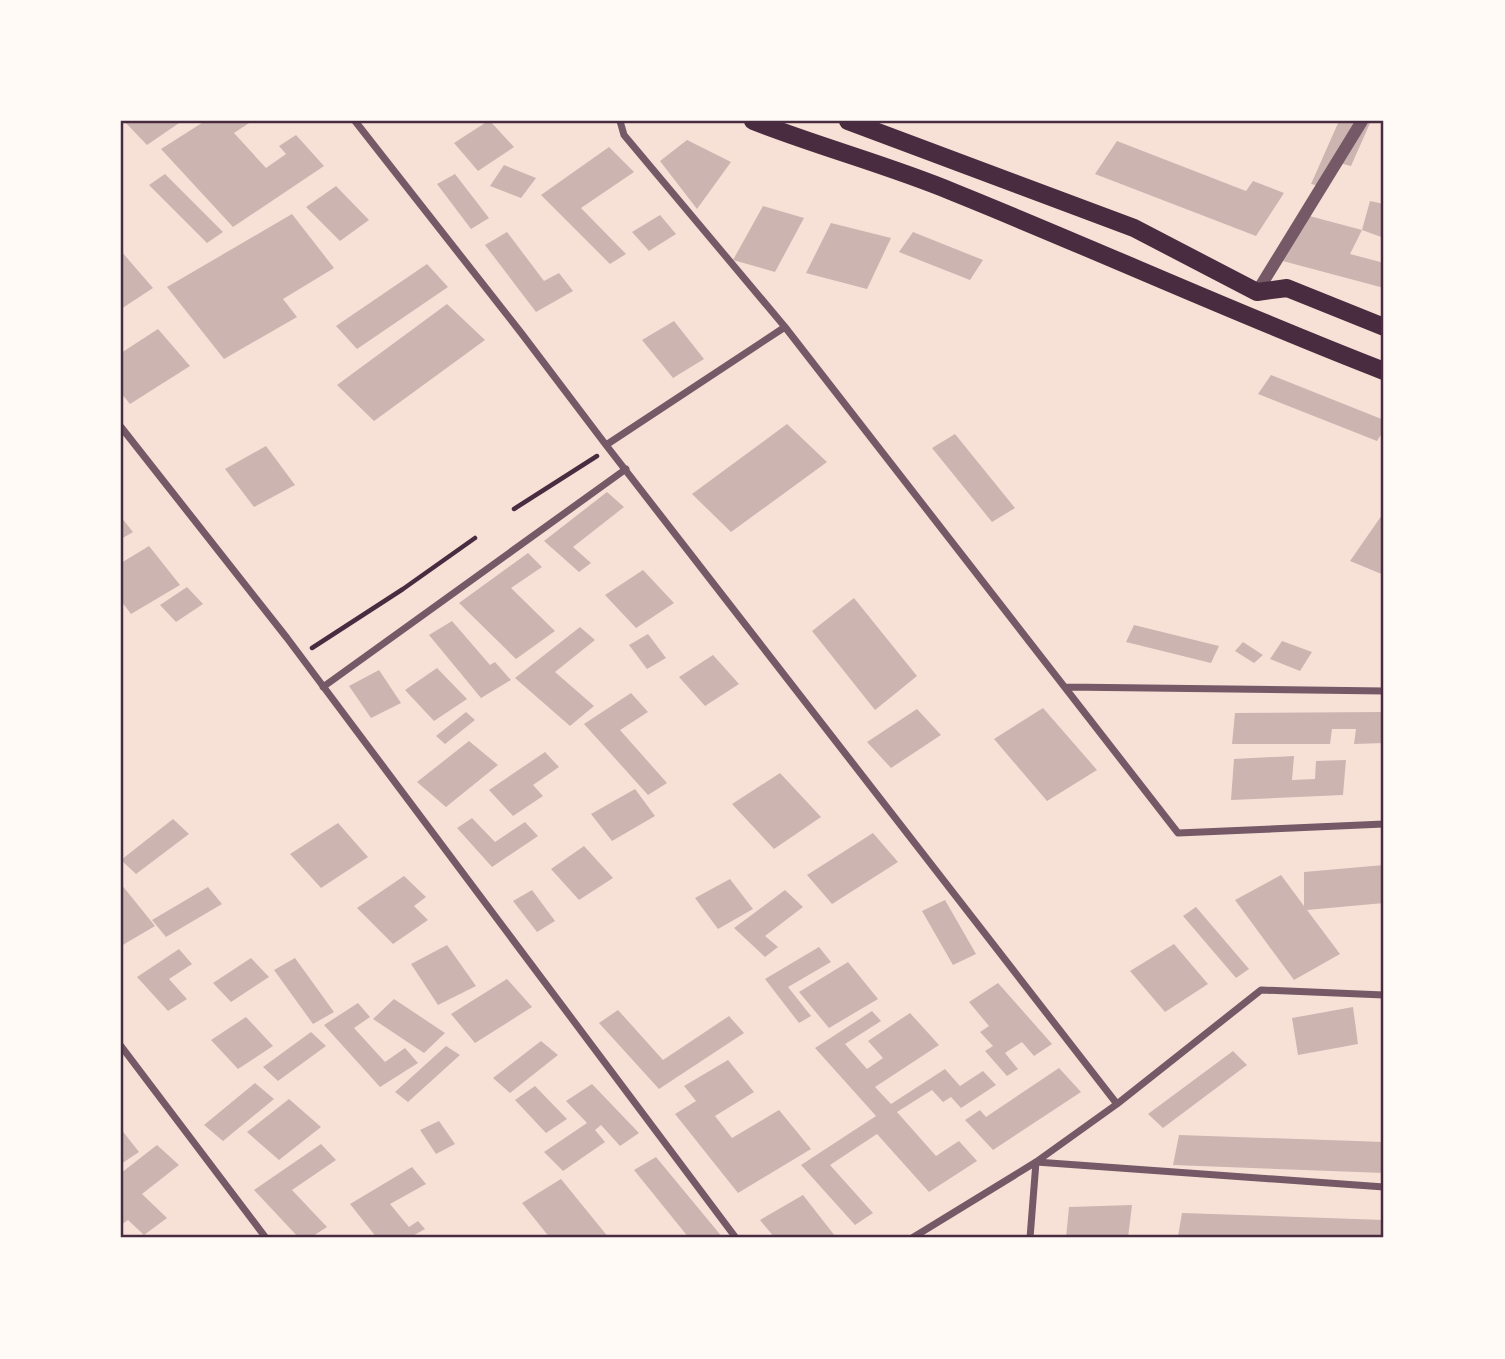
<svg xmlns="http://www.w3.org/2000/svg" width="1505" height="1359" font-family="'Archivo Narrow',sans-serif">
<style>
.building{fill:#ccb4b1}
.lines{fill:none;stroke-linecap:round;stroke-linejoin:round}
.path{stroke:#4a2c40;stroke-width:4.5}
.minor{stroke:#755966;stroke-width:7}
.tertiary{stroke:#755966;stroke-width:12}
.primary{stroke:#4a2c40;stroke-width:18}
.neatline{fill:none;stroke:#4a2c40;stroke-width:2.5}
</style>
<rect width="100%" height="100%" fill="#f7e1d7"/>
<!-- building -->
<path class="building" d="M124 121H182L147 145Z
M205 121H252L234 133 266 168 286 154 279 146 296 135 324 166 233 227 161 149Z
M488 121H490L514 147 478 171 454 143Z
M1339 121H1371L1351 166 1339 163 1328 188 1311 184Z
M687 140 731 162 697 209 660 161Z
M1117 141 1246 191 1253 181 1284 193 1256 236 1095 174Z
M609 147 634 172 581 208 626 254 610 264 541 195Z
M504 165 536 178 521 198 490 186Z
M165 174 223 232 207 243 149 185Z
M455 174 489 218 471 229 437 184Z
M336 186 369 220 340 241 306 207Z
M1370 201 1384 204V238L1362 230Z
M763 206 804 218 775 272 733 260Z
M292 214 334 268 283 299 297 317 224 359 167 287Z
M1302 214 1362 230 1350 254 1384 263V288L1279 260Z
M660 215 676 234 649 251 632 232Z
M831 223 891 238 867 289 806 273Z
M507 232 544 281 559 273 573 291 536 312 485 245Z
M913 232 983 260 970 280 899 252Z
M121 251 153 288 121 309Z
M427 264 448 287 357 349 336 326Z
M447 304 485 340 374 421 337 385Z
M674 321 704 359 673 378 642 340Z
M158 329 190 366 130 404 121 393V353Z
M1271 375 1384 420V430L1377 441 1258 394Z
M787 424 827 462 731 532 692 494Z
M955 434 1015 508 992 522 932 448Z
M266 446 295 485 254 507 225 469Z
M607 492 624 507 573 547 591 563 579 572 544 541Z
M1382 515 1384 516V575L1350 561Z
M121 517 133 532 121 539Z
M149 546 180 585 131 614 121 601V563Z
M528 553 542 567 511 588 555 631 516 659 459 603Z
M643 570 674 603 636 628 605 595Z
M187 587 203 604 176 622 160 605Z
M854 598 917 676 875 710 812 631Z
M452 621 490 665 495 662 511 680 481 698 429 635Z
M1134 625 1219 646 1211 663 1126 642Z
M580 627 595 640 555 672 594 706 570 726 515 678Z
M648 634 666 658 647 669 629 645Z
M1282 641 1312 652 1300 671 1270 659Z
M1243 642 1263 655 1254 663 1235 651Z
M713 655 739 684 705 706 679 677Z
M437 668 467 699 434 721 405 690Z
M379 670 401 703 371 718 349 686Z
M631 693 648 712 620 730 667 783 648 795 584 724Z
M1043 708 1097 770 1047 801 994 739Z
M917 709 941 735 891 768 867 742Z
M466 712 475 720 445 744 436 736Z
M1384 712V743L1354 744 1356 729H1332L1330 744H1232L1235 713Z
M469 741 498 765 446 807 417 782Z
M545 752 559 767 533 785 543 796 513 816 489 790Z
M1294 756 1292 780 1315 779 1316 761 1346 760 1343 795 1231 800 1234 759Z
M780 773 821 817 774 849 732 804Z
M635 789 655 816 612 841 591 814Z
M472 818 495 842 525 822 538 836 492 867 457 828Z
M173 819 189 834 136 874 121 860Z
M338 823 368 857 321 888 290 854Z
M873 833 898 862 832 904 807 875Z
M584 846 613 878 579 900 551 869Z
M1384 865V903L1307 910 1340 954 1294 980 1235 900 1281 875 1304 906V872Z
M404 876 426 897 414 906 428 920 393 944 357 908Z
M730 879 753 909 718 929 695 898Z
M121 884 155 926 121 946Z
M208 887 222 904 166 937 152 920Z
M532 890 555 921 537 932 513 901Z
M785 890 803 907 765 936 778 947 765 957 734 928Z
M945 900 976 954 953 965 922 911Z
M1196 907 1249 969 1236 978 1183 916Z
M1174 944 1208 984 1165 1012 1130 971Z
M447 945 476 986 438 1005 411 964Z
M819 947 831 962 788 987 811 1016 799 1023 765 979Z
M179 949 192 964 169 979 187 999 168 1011 137 977Z
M251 958 269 977 231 1002 213 983Z
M295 958 334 1012 313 1024 274 970Z
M848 962 878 999 829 1028 799 992Z
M507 979 532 1007 475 1043 451 1014Z
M998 983 1052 1044 1034 1056 1022 1042 1005 1053 1018 1069 1007 1076 985 1051 993 1046 980 1032 989 1026 969 1002Z
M394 999 445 1033 424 1053 373 1019Z
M358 1003 370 1017 354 1028 385 1062 405 1048 418 1063 380 1087 324 1025Z
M1353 1007 1358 1044 1298 1055 1292 1018Z
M618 1010 663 1060 729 1016 744 1033 659 1089 599 1023Z
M872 1011 881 1021 845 1044 867 1069 883 1058 868 1041 910 1013 939 1045 875 1087 891 1104 945 1069 960 1086 983 1071 996 1085 961 1108 951 1097 943 1102 932 1090 897 1112 936 1156 959 1141 977 1161 929 1192 877 1134 830 1165 873 1213 855 1225 801 1165 876 1116 815 1048Z
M246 1017 273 1046 238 1069 211 1040Z
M311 1032 326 1046 278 1081 263 1067Z
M541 1041 558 1055 510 1093 493 1078Z
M446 1046 460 1055 408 1102 395 1092Z
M1233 1051 1247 1065 1163 1128 1148 1114Z
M728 1060 754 1092 715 1116 732 1138 779 1110 811 1149 738 1193 675 1114 696 1101 684 1086Z
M1059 1068 1081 1092 993 1150 965 1120 980 1110 986 1117Z
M255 1083 274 1099 223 1141 204 1125Z
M592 1084 639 1133 620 1146 601 1125 595 1130 605 1142 563 1171 544 1152 587 1123 566 1101Z
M535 1086 567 1119 546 1133 515 1100Z
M289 1099 321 1127 279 1160 247 1132Z
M439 1121 455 1144 436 1154 420 1130Z
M121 1129 139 1152 121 1164Z
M1179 1135 1384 1142V1173L1173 1165Z
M321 1144 336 1160 292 1190 327 1227 310 1238H299L254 1190Z
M157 1145 179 1165 142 1194 167 1218 144 1235 128 1220 121 1225V1173Z
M656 1157 723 1238H689L634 1170Z
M412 1167 426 1184 390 1204 409 1227 418 1221 425 1229 409 1238H377L350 1204Z
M561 1179 609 1238H550L522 1203Z
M803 1195 835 1236 832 1238H775L760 1220Z
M1132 1205 1128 1238H1066L1069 1207Z
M1182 1213 1384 1220V1238H1239L1178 1236Z"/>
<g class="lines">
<!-- path -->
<path class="path" d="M514 509 597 456
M312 648 403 589 475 538"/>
<!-- minor -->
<path class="minor" d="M355 121 522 334 606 445 1117 1104
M620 121 624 135 785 327 1178 833 1384 824
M121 427 287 638 736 1238
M606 445 785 327
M323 687 626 469
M1065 687 1384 691
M121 1046 266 1238
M912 1238 1036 1162 1117 1104 1261 990 1384 995
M1030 1238 1036 1162 1384 1187"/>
<!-- tertiary -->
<path class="tertiary" d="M1257 292 1362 121"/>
<!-- primary -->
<path class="primary" d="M753 121C819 147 888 165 953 192 1097 250 1239 315 1384 371
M848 121 1134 228 1257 292 1287 288 1384 327"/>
</g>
<!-- border -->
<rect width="1505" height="1359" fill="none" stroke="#fffaf5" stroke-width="245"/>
<rect x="122" y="122" width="1260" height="1114" class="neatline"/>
</svg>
